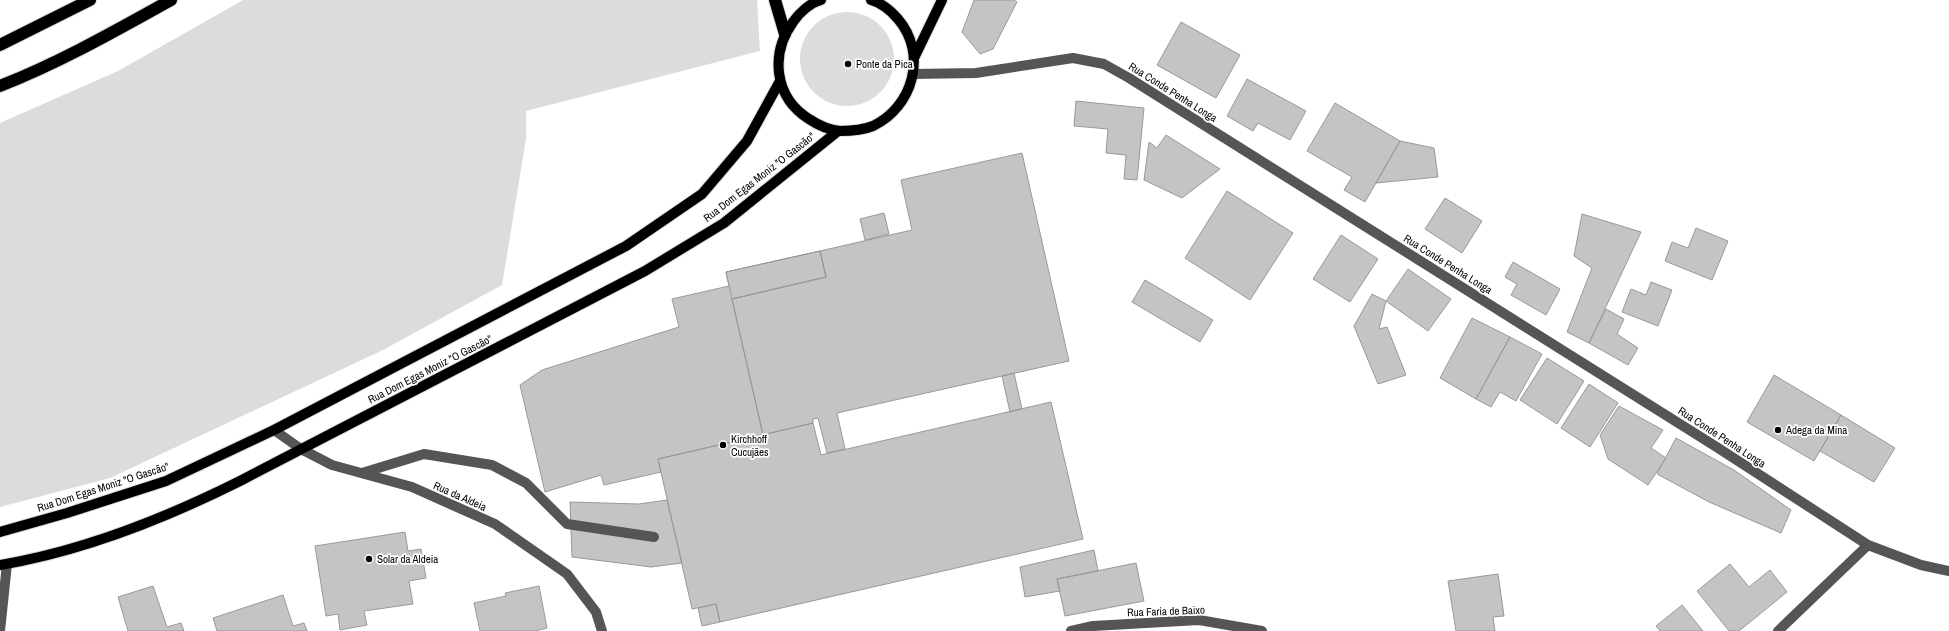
<svg xmlns="http://www.w3.org/2000/svg" width="1949" height="631" font-family="'Archivo Narrow',sans-serif">
<style>
.green{fill:#dcdcdc}
.building{fill:#c4c4c4;stroke:#999}
.lines{fill:none;stroke-linecap:round;stroke-linejoin:round}
.major-casing{stroke:#dbdbdb;stroke-width:12}
.highway-casing{stroke:#dbdbdb;stroke-width:14}
.minor{stroke:#555;stroke-width:10}
.major{stroke:#000;stroke-width:10}
.highway{stroke:#000;stroke-width:12}
.poi-dot{fill:#000;stroke:#fff;stroke-width:1.5}
.labels{text-anchor:middle;stroke-width:3.5;stroke-linejoin:round;paint-order:stroke}
.poi-label{font-size:11px;fill:#000;stroke:#fff;text-anchor:start}
.street-label{font-size:11px;fill:#000;stroke:#fff}
</style>
<rect width="100%" height="100%" fill="#fff"/>
<!-- green -->
<path class="green" d="M243 0H757L760 51 526 111V139L502 285 383 350 110 478 0 507V123L118 71Z
M800 59a47 47 0 1 1 94 0a47 47 0 1 1-94 0Z"/>
<!-- building -->
<path class="building" d="M974 0H1014L1017 2 993 49 980 54 962 32Z
M1181 22 1240 55 1216 98 1157 65Z
M1247 79 1306 111 1290 140 1258 123 1253 131 1227 116Z
M1076 101 1144 108 1137 180 1124 179 1126 155 1106 153 1108 129 1074 126Z
M1335 103 1400 141 1365 202 1344 190 1352 177 1307 151Z
M1166 135 1220 169 1182 198 1144 180 1149 142 1157 148Z
M1400 141 1434 148 1438 177 1376 183Z
M1022 153 1069 361 837 413 845 449 827 453 818 418 813 419V423L763 435 732 299 826 277 820 251 912 230 901 180Z
M1227 191 1293 233 1250 300 1185 258Z
M1445 198 1482 221 1462 253 1425 229Z
M884 213 889 234 865 240 860 219Z
M1582 214 1641 232 1589 343 1567 332 1592 268 1574 256Z
M1696 228 1728 241 1712 280 1665 261 1672 242 1688 248Z
M1341 235 1378 259 1350 302 1313 279Z
M820 251 826 277 732 299 763 435 658 459 661 472 604 485 601 475 545 492 520 385 542 370 679 327 672 299 729 286 726 272Z
M820 251 826 277 732 299 726 272Z
M1513 262 1560 289 1546 315 1511 295 1517 284 1505 277Z
M1408 269 1451 299 1428 331 1386 301Z
M1145 280 1213 320 1200 342 1132 302Z
M1651 282 1672 290 1658 326 1622 312 1631 289 1646 295Z
M1372 294 1386 301 1379 329 1387 327 1406 375 1378 384 1354 326Z
M1606 309 1624 319 1617 334 1638 348 1628 365 1589 343Z
M1472 318 1510 337 1476 399 1440 378Z
M1510 337 1542 354 1516 401 1500 392 1491 407 1476 399Z
M1547 358 1584 381 1557 424 1520 400Z
M1014 373 1022 409 1010 412 1002 376Z
M1774 375 1841 415 1814 461 1747 422Z
M1589 384 1618 403 1590 447 1561 428Z
M1051 402 1083 539 720 622 716 604 692 609 658 459 813 423 821 455Z
M1619 406 1663 430 1651 448 1666 458 1648 485 1608 459 1600 435Z
M1841 415 1895 448 1874 482 1820 451Z
M1676 438 1734 470 1791 510 1781 533 1709 502 1657 474Z
M667 500 682 563 651 567 572 557 570 502 639 504Z
M405 532 408 551 421 549 426 578 409 581 413 604 364 611 367 625 340 630 338 614 326 616 315 546Z
M1094 550 1098 571 1057 579 1060 591 1025 597 1020 567Z
M1136 563 1144 601 1065 616 1057 579Z
M1730 564 1749 587 1770 570 1787 592 1739 631H1729L1697 591Z
M1498 574 1504 616 1493 617 1495 631H1456L1448 581Z
M153 586 167 627 181 623 184 631H128L118 597Z
M539 586 547 628 535 631H480L474 603 506 596 505 593Z
M283 595 293 626 304 623 307 631H217L213 618Z
M716 604 720 622 702 626 698 608Z
M1682 605 1703 631H1660L1656 626Z"/>
<g class="lines">
<defs>
<path id="major" d="M821 0C810 3 799 13 793 22 770 54 774 97 809 119 818 125 829 130 840 131 851 131 863 130 873 126 913 107 928 54 898 19 891 11 882 3 871 0
M914 58 942 0
M0 532 67 513 166 481 274 430 626 246 702 194 747 141 780 81
M0 565C84 551 164 519 240 481L645 271 724 223 838 131"/>
<path id="highway" d="M775 0 785 34
M0 45 90 0
M0 86C59 63 115 31 171 0"/>
</defs>
<!-- major casing -->
<use href="#major" class="major-casing"/>
<!-- highway casing -->
<use href="#highway" class="highway-casing"/>
<!-- minor -->
<path class="minor" d="M913 74 976 73 1073 58 1104 64 1129 78 1715 446 1868 545 1921 565 1949 571
M274 430 301 449 332 465 412 487 495 524 567 574 596 612 602 631
M362 473 424 454 492 465 526 483 567 524 654 537
M0 631 7 564
M1071 631 1093 626 1199 620 1262 631
M1778 631 1868 545"/>
<!-- major -->
<use href="#major" class="major"/>
<!-- highway -->
<use href="#highway" class="highway"/>
</g>
<!-- markers -->
<g class="poi-dot">
<circle cx="848" cy="64" r="4"/>
<circle cx="1778" cy="430" r="4"/>
<circle cx="723" cy="445" r="4"/>
<circle cx="369" cy="559" r="4"/>
</g>
<g class="labels">
<!-- poi labels -->
<g class="poi-label">
<text x="856" y="68">Ponte da Pica</text>
<text x="1786" y="434">Adega da Mina</text>
<text x="731" y="443">Kirchhoff<tspan x="731" dy="13">Cucujães</tspan></text>
<text x="377" y="563">Solar da Aldeia</text>
</g>
<!-- street labels -->
<g class="street-label">
<text transform="translate(1173 92) rotate(32)" y="4">Rua Conde Penha Longa</text>
<text transform="translate(759 177) rotate(-38)" y="4">Rua Dom Egas Moniz "O Gascão"</text>
<text transform="translate(1448 264) rotate(32)" y="4">Rua Conde Penha Longa</text>
<text transform="translate(430 369) rotate(-27)" y="4">Rua Dom Egas Moniz "O Gascão"</text>
<text transform="translate(1722 437) rotate(33)" y="4">Rua Conde Penha Longa</text>
<text transform="translate(103 487) rotate(-18)" y="4">Rua Dom Egas Moniz "O Gascão"</text>
<text transform="translate(460 496) rotate(24)" y="4">Rua da Aldeia</text>
<text transform="translate(1166 611) rotate(-2)" y="4">Rua Faria de Baixo</text>
</g>
</g>
</svg>
